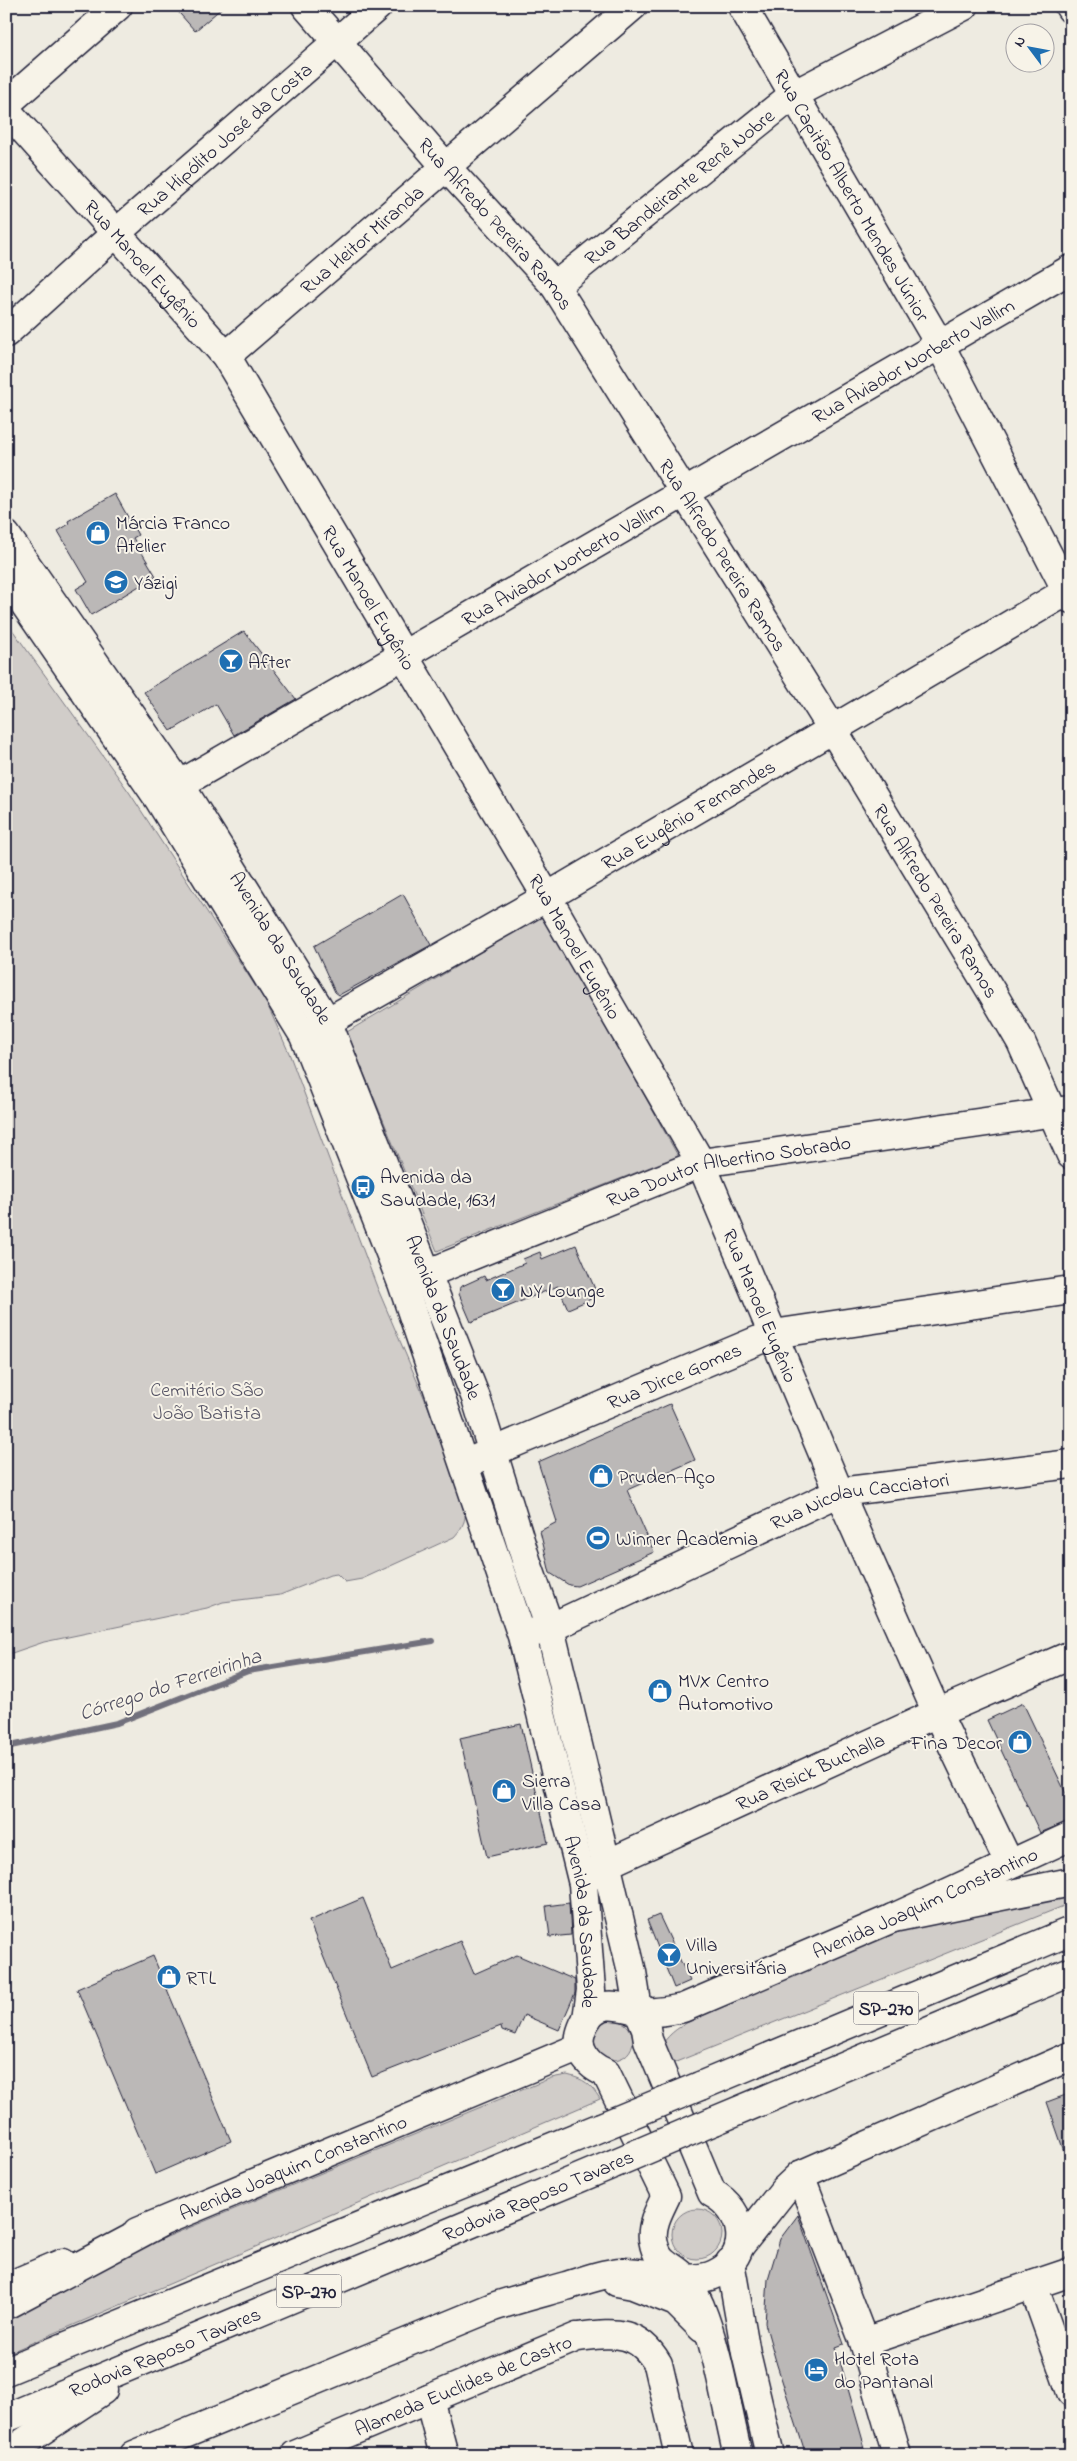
<svg xmlns="http://www.w3.org/2000/svg" width="1077" height="2461" font-family="'Indie Flower',sans-serif">
<style>
.green{fill:#d1cdc9;stroke:#7a7882}
.lines{fill:none;stroke-linecap:round;stroke-linejoin:round}
.stream{stroke:#716f7b;stroke-width:6}
.building{fill:#bbb8b7;stroke:#22223b}
.minor-casing{stroke:#22223b;stroke-width:31}
.highway-casing{stroke:#22223b;stroke-width:31}
.minor{stroke:#f7f3e8;stroke-width:28}
.highway{stroke:#f7f3e8;stroke-width:28}
.highway-bridge-casing{stroke:#22223b;stroke-width:31;stroke-linecap:butt}
.highway-bridge{stroke:#f7f3e8;stroke-width:28}
.labels{text-anchor:middle;stroke-width:4;stroke-linejoin:round;paint-order:stroke}
.shield{fill:#f7f3e8;stroke:#62616f;stroke-width:1}
.shield-label{font-size:19px;font-weight:bold;fill:#22223b}
.street-label{font-size:20px;fill:#22223b;stroke:#f7f3e8}
.poi-label{font-size:20px;fill:#22223b;stroke:#f7f3e8;text-anchor:start}
.park-label{font-size:20px;fill:#575566;stroke:#f7f3e8}
.water-label{font-size:21px;font-style:italic;fill:#504f60;stroke:#f7f3e8}
</style>
<rect width="100%" height="100%" fill="#eeebe1"/>
<filter id="ink" filterUnits="userSpaceOnUse"><feTurbulence type="fractalNoise" baseFrequency=".02" numOctaves="2"/><feDisplacementMap in="SourceGraphic" scale="10" xChannelSelector="R" yChannelSelector="G"/><feConvolveMatrix kernelMatrix="1 2 1 2 8 2 1 2 1" color-interpolation-filters="sRGB"/></filter>
<g filter="url(#ink)">
<!-- green -->
<path class="green" d="M6 621 129 792 267 1004 289 1053 377 1287 464 1491C466 1511 469 1521 454 1537L362 1579 345 1582 337 1574 330 1575 280 1595 223 1602 207 1608 44 1642 6 1655Z
M544 914 678 1156 437 1251 347 1032Z
M1071 1891V1903L666 2066 659 2050C667 2035 676 2029 690 2021L898 1930Z
M593 2040a20 20 0 1 1 40 0a20 20 0 1 1-40 0Z
M567 2075C584 2079 591 2084 600 2099L6 2354V2321L145 2246 551 2078Z
M672 2234a25 25 0 1 1 50 0a25 25 0 1 1-50 0Z"/>
<g class="lines">
<!-- stream -->
<path class="stream" d="M6 1747 117 1723 248 1671 433 1641"/>
</g>
<!-- building -->
<path class="building" d="M173 6H224L195 31Z
M115 494 138 535 133 538 156 576 91 615 76 589 88 582 58 531 69 524 68 521Z
M244 631 296 699 234 735 216 704 171 731 144 692Z
M403 894 431 945 339 995 335 992 314 946Z
M576 1245 598 1296 568 1309 558 1286 471 1322 459 1294 460 1287 484 1276 486 1280 525 1263 523 1259 540 1252 542 1259Z
M670 1404 695 1460 627 1490 654 1552 577 1586 569 1585 550 1573 540 1531 557 1522 538 1462Z
M1023 1703 1071 1804V1820L1040 1833 987 1720Z
M521 1724 548 1843 487 1857 460 1738Z
M363 1898 392 1970 460 1941 474 1974 517 1955 575 1980V1993L559 2030 524 2015 515 2035 502 2030 501 2026 372 2077 309 1921Z
M569 1903 571 1935 550 1937 546 1906Z
M659 1915 690 1981 674 1988 647 1920Z
M153 1956 231 2141 155 2174 77 1989Z
M1071 2093V2163H1068L1047 2102Z
M798 2215 844 2344 836 2347 867 2455H806L777 2365 765 2323 768 2279 780 2239Z"/>
<g class="lines">
<defs>
<g id="minor">
<path id="s1" d="M306 6 446 167 555 286 833 730 993 994 1021 1042 1071 1155"/>
<path id="s2" d="M742 6 940 345 1071 599"/>
<path d="M1069 6 1071 9"/>
<path d="M6 104 118 6"/>
<path id="s3" d="M6 110 226 356 547 897 701 1163 839 1492 937 1713 1009 1863"/>
<path id="s4" d="M555 286 793 95 964 6"/>
<path id="s5" d="M6 333 116 233 378 6"/>
<path id="s6" d="M226 356 633 6"/>
<path id="s7" d="M6 535 180 785 327 1021 476 1398 527 1563 550 1628 632 1972 638 2009 646 2028 648 2040 712 2193C745 2210 753 2256 715 2274 691 2286 648 2271 621 2272 603 2273 583 2281 566 2286 541 2293 517 2299 493 2307L134 2455"/>
<path id="s8" d="M6 577 158 798 304 1036 402 1283 522 1636 583 1884 591 1990 587 2019"/>
<path id="s9" d="M165 793 1071 269"/>
<path id="s10" d="M311 1031 547 897 1071 589"/>
<path id="s11" d="M409 1281 701 1163 1069 1110"/>
<path id="s12" d="M476 1459 773 1334 1071 1290"/>
<path id="s13" d="M532 1633 550 1628 839 1492 1071 1464"/>
<path id="s14" d="M593 1875 607 1864 937 1713 1071 1655"/>
<path d="M800 2175 864 2342 897 2455"/>
<path id="s15" d="M137 2232 580 2047"/>
<path d="M739 2247 784 2190 800 2175 1071 2056"/>
<path d="M730 2262 746 2353 770 2455"/>
<path d="M617 2282 633 2285 676 2302 702 2328"/>
<path d="M1033 2285 1071 2392"/>
<path d="M6 2287 63 2263"/>
<path d="M864 2342 1071 2272"/>
<path d="M429 2399 444 2455"/>
<path id="s16" d="M295 2455 577 2337C613 2333 637 2328 658 2364L679 2455"/>
<path id="s17" d="M738 2455C726 2406 719 2353 700 2306 696 2298 690 2282 683 2276 668 2262 657 2264 653 2239 651 2224 660 2209 666 2196L606 2073C594 2068 586 2062 581 2050 578 2040 580 2033 584 2024 599 1993 624 2010 649 2012 660 2013 672 2010 683 2008L893 1918 1071 1836"/>
</g>
<g id="highway">
<path d="M893 1918 1071 1882"/>
<path d="M700 2086 1071 1931"/>
<path d="M714 2121 1071 1972"/>
<path d="M6 2305 158 2224"/>
<path d="M6 2371 601 2127"/>
<path id="s18" d="M6 2418 613 2164"/>
<path d="M6 2454 103 2390"/>
</g>
</defs>
<!-- minor casing -->
<use href="#minor" class="minor-casing"/>
<!-- highway casing -->
<use href="#highway" class="highway-casing"/>
<!-- minor -->
<use href="#minor" class="minor"/>
<!-- highway -->
<use href="#highway" class="highway"/>
<defs>
<path id="highway-bridge" d="M601 2127 700 2086
M613 2164 714 2121"/>
</defs>
<!-- highway-bridge casing -->
<use href="#highway-bridge" class="highway-bridge-casing"/>
<!-- highway-bridge -->
<use href="#highway-bridge" class="highway-bridge"/>
</g>
</g>
<!-- icons -->
<defs>
<symbol id="shop-disc" viewBox="-11 -11 22 22"><circle r="9.5" fill="#1f6fb2" stroke="#f7f3e8"/><path d="M-5-2.5h2.3a2.7 3.5 0 0 1 5.4 0H5L5.5 6h-11ZM-1.5-2.5h3a1.5 2.3 0 0 0-3 0Z" fill="#fff"/></symbol>
<symbol id="school-disc" viewBox="-11 -11 22 22"><circle r="9.5" fill="#1f6fb2" stroke="#f7f3e8"/><path d="M0-5L7-2L0 1L-7-2ZM-4 1L0 2.5L4 1V4Q0 6-4 4Z" fill="#fff"/></symbol>
<symbol id="bar-disc" viewBox="-11 -11 22 22"><circle r="9.5" fill="#1f6fb2" stroke="#f7f3e8"/><path d="M-6-5H6L.8 .8V4.5H3.5V6h-7V4.5H-.8V.8Z" fill="#fff"/></symbol>
<symbol id="bus-disc" viewBox="-11 -11 22 22"><circle r="9.5" fill="#1f6fb2" stroke="#f7f3e8"/><path d="M-5-6H5V4H4V6H2V4H-2V6H-4V4H-5ZM-3.5-4V0h7V-4ZM-3.5 1.2v1.5H-2V1.2ZM2 1.2v1.5H3.5V1.2Z" fill="#fff"/></symbol>
<symbol id="stadium-disc" viewBox="-11 -11 22 22"><circle r="9.5" fill="#1f6fb2" stroke="#f7f3e8"/><path d="M0-5a6.5 5 0 1 0 0 10a6.5 5 0 1 0 0-10ZM-3.5-1.8h7v3.6h-7Z" fill="#fff"/></symbol>
<symbol id="hotel-disc" viewBox="-11 -11 22 22"><circle r="9.5" fill="#1f6fb2" stroke="#f7f3e8"/><path d="M-6-4.5h1.5V1H6V5H4.5V3h-9V5H-6ZM-4 0a1.8 1.8 0 1 1 3.6 0ZM.5 0V-2.5h3Q6-2.5 6 0Z" fill="#fff"/></symbol>
</defs>
<g fill-rule="evenodd">
<use href="#shop-disc" x="84" y="519" width="28" height="28"/>
<use href="#school-disc" x="102" y="568" width="28" height="28"/>
<use href="#bar-disc" x="217" y="647" width="28" height="28"/>
<use href="#bus-disc" x="349" y="1173" width="28" height="28"/>
<use href="#bar-disc" x="489" y="1276" width="28" height="28"/>
<use href="#shop-disc" x="587" y="1462" width="28" height="28"/>
<use href="#stadium-disc" x="584" y="1524" width="28" height="28"/>
<use href="#shop-disc" x="646" y="1677" width="28" height="28"/>
<use href="#shop-disc" x="1006" y="1728" width="28" height="28"/>
<use href="#shop-disc" x="490" y="1777" width="28" height="28"/>
<use href="#bar-disc" x="655" y="1941" width="28" height="28"/>
<use href="#shop-disc" x="155" y="1963" width="28" height="28"/>
<use href="#hotel-disc" x="802" y="2356" width="28" height="28"/>
</g>
<g class="labels">
<!-- shield labels -->
<g class="shield">
<rect x="853.5" y="1991.5" width="65" height="33" rx="4"/>
<rect x="276.5" y="2274.5" width="65" height="33" rx="4"/>
</g>
<g class="shield-label">
<text x="886" y="2015">SP-270</text>
<text x="309" y="2298">SP-270</text>
</g>
<!-- street labels -->
<g class="street-label">
<text dy="7" stroke="none"><textPath href="#s5" startOffset="292">Rua Hipólito José da Costa</textPath></text>
<text dy="7" stroke="none"><textPath href="#s4" startOffset="159">Rua Bandeirante Renê Nobre</textPath></text>
<text dy="7" stroke="none"><textPath href="#s2" startOffset="219">Rua Capitão Alberto Mendes Júnior</textPath></text>
<text dy="7" stroke="none"><textPath href="#s1" startOffset="289">Rua Alfredo Pereira Ramos</textPath></text>
<text dy="7" stroke="none"><textPath href="#s6" startOffset="179">Rua Heitor Miranda</textPath></text>
<text dy="7" stroke="none"><textPath href="#s3" startOffset="206">Rua Manoel Eugênio</textPath></text>
<text dy="7" stroke="none"><textPath href="#s9" startOffset="864">Rua Aviador Norberto Vallim</textPath></text>
<text dy="7" stroke="none"><textPath href="#s1" startOffset="692">Rua Alfredo Pereira Ramos</textPath></text>
<text dy="7" stroke="none"><textPath href="#s9" startOffset="459">Rua Aviador Norberto Vallim</textPath></text>
<text dy="7" stroke="none"><textPath href="#s3" startOffset="611">Rua Manoel Eugênio</textPath></text>
<text dy="7" stroke="none"><textPath href="#s10" startOffset="435">Rua Eugênio Fernandes</textPath></text>
<text dy="7" stroke="none"><textPath href="#s1" startOffset="1098">Rua Alfredo Pereira Ramos</textPath></text>
<text dy="7" stroke="none"><textPath href="#s3" startOffset="1016">Rua Manoel Eugênio</textPath></text>
<text dy="7" stroke="none"><textPath href="#s7" startOffset="496">Avenida da Saudade</textPath></text>
<text dy="7" stroke="none"><textPath href="#s11" startOffset="340">Rua Doutor Albertino Sobrado</textPath></text>
<text dy="7" stroke="none"><textPath href="#s3" startOffset="1421">Rua Manoel Eugênio</textPath></text>
<text dy="7" stroke="none"><textPath href="#s7" startOffset="901">Avenida da Saudade</textPath></text>
<text dy="7" stroke="none"><textPath href="#s12" startOffset="215">Rua Dirce Gomes</textPath></text>
<text dy="7" stroke="none"><textPath href="#s13" startOffset="356">Rua Nicolau Cacciatori</textPath></text>
<text dy="7" stroke="none"><textPath href="#s14" startOffset="241">Rua Risick Buchalla</textPath></text>
<text dy="7" stroke="none"><textPath href="#s17" startOffset="854">Avenida Joaquim Constantino</textPath></text>
<text dy="7" stroke="none"><textPath href="#s8" startOffset="1479">Avenida da Saudade</textPath></text>
<text dy="7" stroke="none"><textPath href="#s15" startOffset="169">Avenida Joaquim Constantino</textPath></text>
<text transform="translate(538 2195) rotate(-23)" y="7">Rodovia Raposo Tavares</text>
<text dy="7" stroke="none"><textPath href="#s18" startOffset="172">Rodovia Raposo Tavares</textPath></text>
<text dy="7" stroke="none"><textPath href="#s16" startOffset="182">Alameda Euclides de Castro</textPath></text>
</g>
<!-- poi labels -->
<g class="poi-label">
<text x="116" y="529">Márcia Franco<tspan x="116" dy="23">Atelier</tspan></text>
<text x="134" y="589">Yázigi</text>
<text x="248" y="668">After</text>
<text x="380" y="1183">Avenida da<tspan x="380" dy="23">Saudade, 1631</tspan></text>
<text x="520" y="1297">NY Lounge</text>
<text x="618" y="1483">Pruden-Aço</text>
<text x="616" y="1545">Winner Academia</text>
<text x="678" y="1687">MVX Centro<tspan x="678" dy="23">Automotivo</tspan></text>
<text x="1002" y="1749" text-anchor="end">Fina Decor</text>
<text x="522" y="1787">Sierra<tspan x="522" dy="23">Villa Casa</tspan></text>
<text x="686" y="1951">Villa<tspan x="686" dy="23">Universitária</tspan></text>
<text x="186" y="1984">RTL</text>
<text x="834" y="2365">Hotel Rota<tspan x="834" dy="23">do Pantanal</tspan></text>
</g>
<!-- park labels -->
<g class="park-label">
<text x="207" y="1396">Cemitério São<tspan x="207" dy="23">João Batista</tspan></text>
</g>
<!-- water labels -->
<g class="water-label">
<text transform="translate(170 1684) rotate(-18)" y="7">Córrego do Ferreirinha</text>
</g>
</g>
<!-- margin -->
<rect width="1077" height="2461" fill="none" stroke="#f7f3e8" stroke-width="25"/>
<rect x="12" y="12" width="1052" height="2436" fill="none" stroke="#22223b" stroke-width="2" filter="url(#ink)"/>
<!-- north arrow -->
<g transform="translate(1030 48) rotate(302)"><circle r="24" fill="#f7f3e8" stroke="#a29fa3"/>
<path d="M0-4L9 19L0 12L-9 19Z" fill="#1f6fb2"/>
<text y="-8" font-size="14" font-weight="bold" text-anchor="middle" fill="#22223b">N</text>
</g>
</svg>
